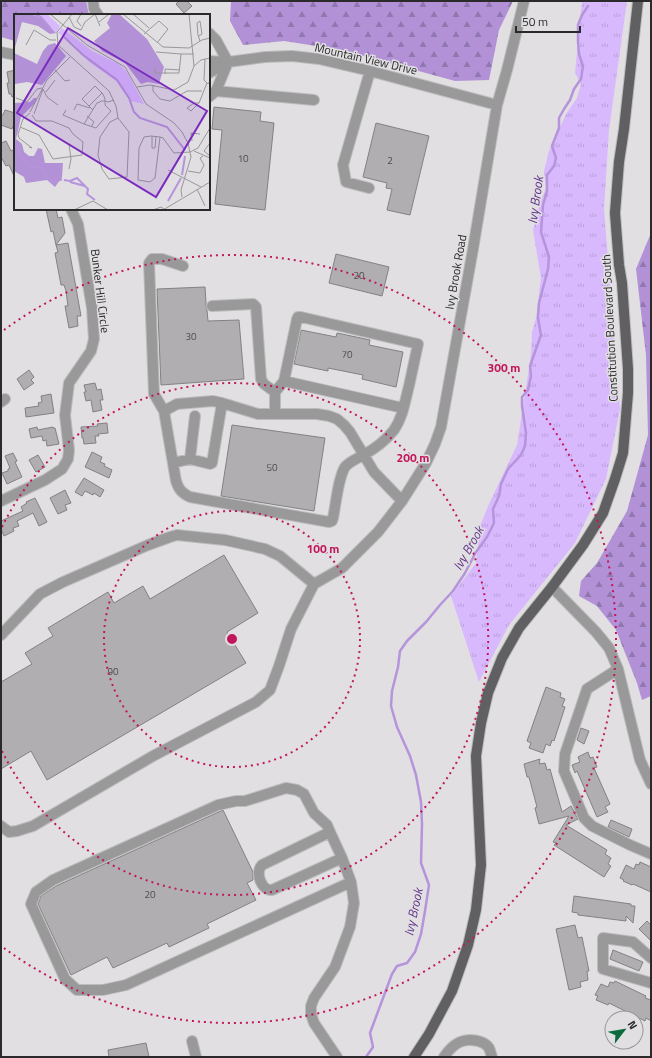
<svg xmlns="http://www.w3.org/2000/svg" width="652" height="1058" font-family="'Titillium Web',sans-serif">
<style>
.grass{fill:url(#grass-tufts)}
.forest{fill:url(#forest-firs)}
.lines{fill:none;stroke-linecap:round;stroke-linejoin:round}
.stream{stroke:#b594db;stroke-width:2.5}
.building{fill:#b0aeb1;stroke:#838184}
.minor-casing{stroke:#bcbbbd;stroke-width:12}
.major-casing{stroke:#bcbbbd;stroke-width:12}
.minor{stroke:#9a999a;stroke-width:10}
.major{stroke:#605f61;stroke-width:10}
.ring{fill:none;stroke:#c2185b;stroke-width:2;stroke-dasharray:2 4}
.labels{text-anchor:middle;stroke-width:3;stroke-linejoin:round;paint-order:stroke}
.number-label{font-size:10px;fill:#4c4b4c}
.street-label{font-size:12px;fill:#2a2a2b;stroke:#e1dfe2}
.water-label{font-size:13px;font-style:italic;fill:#613588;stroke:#e1dfe2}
.inset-river{fill:none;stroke:#b594db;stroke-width:2}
.inset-road{fill:none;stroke:#989799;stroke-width:1}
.view{fill:#7b2cbf;fill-opacity:0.15;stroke:#7b2cbf;stroke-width:2}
.inset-edge{fill:none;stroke:#2a2a2b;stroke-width:2}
.centre{fill:#c2185b;stroke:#e1dfe2;stroke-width:2}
.ring-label{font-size:12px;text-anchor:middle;font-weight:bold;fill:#c2185b;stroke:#e1dfe2;stroke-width:3;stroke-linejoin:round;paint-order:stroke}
</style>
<defs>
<pattern id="grass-tufts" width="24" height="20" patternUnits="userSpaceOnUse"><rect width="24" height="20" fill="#d9b9fe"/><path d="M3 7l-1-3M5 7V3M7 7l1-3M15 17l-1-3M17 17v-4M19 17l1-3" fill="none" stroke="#ba9fda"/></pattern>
<pattern id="forest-firs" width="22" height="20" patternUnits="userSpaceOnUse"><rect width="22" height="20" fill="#b291d7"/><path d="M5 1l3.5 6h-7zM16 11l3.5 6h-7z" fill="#9177af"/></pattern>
</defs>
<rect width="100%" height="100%" fill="#e1dfe2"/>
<!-- grass -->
<path class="grass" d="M582 1H627L609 130 604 209 620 409 606 479 575 543 509 625 479 682 451 596 476 563 480 526 489 504 517 445 531 355 532 332 536 318 541 278 533 230 539 206 546 188 544 171 549 151 566 114 577 98 581 84 575 73Z"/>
<!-- forest -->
<path class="forest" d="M1 1H86L89 15H15V41L1 37Z
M231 1H513L499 30 489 80 455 81 342 50 284 41 243 45 230 21Z
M651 233V696L642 700 637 683 616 630 597 606 579 596 581 581 597 563 627 511 648 435 646 355 636 269Z"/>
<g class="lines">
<!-- stream -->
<path class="stream" d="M366 1057 373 1047 370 1033 392 974 397 966 407 963 415 952 421 934 425 911 429 885 421 863 422 824 421 802 416 775 410 756 397 727 391 706 392 691 398 667 400 651 407 641 426 622 440 605 453 591 465 573 476 552 487 537 494 523 493 509 499 496 501 484 508 469 521 455 525 446 526 433 522 406V397L528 390 531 376 530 366 541 335 538 318 539 303 548 269 549 257 541 232 543 205 547 191V175L554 166 556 158 552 146 559 128V118L564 109 570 100 574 89 581 79 583 66 579 54 578 42V25L582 15 588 6"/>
</g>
<!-- building -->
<path class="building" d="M179 1H187L192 6 184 13 176 4Z
M15 70V96L12 97 11 94H9L7 83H9L7 72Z
M214 107 261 112 260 121 274 123 265 210 215 204 222 130 212 129Z
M5 110 15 113V121L12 129 1 125V115H3Z
M376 123 429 136 410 215 387 210 392 189 386 188 387 183 363 177Z
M6 141 11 151 15 149V178L9 165 6 166 1 157V143Z
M46 209H56L58 218 62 217 65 233 56 245 53 231 51 232Z
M68 243 81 316H77L78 326 69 328 65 306H68L66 291 64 285H61L55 253 58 252 56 245Z
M336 254 389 267 382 296 329 283Z
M205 287 206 303V307L207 310 208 321 239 320 244 379 161 385 157 289Z
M301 330 336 337 337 333 370 340 369 345 403 352 396 387 362 379 363 375 328 368V371L294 364Z
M29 370 34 377 31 380 34 383 24 390 17 379Z
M95 383 97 390 101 389 103 400H100L102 410 93 412 91 400 86 401 84 392H86L84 385Z
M51 394 54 413 26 417 25 408 39 406 38 403 42 402 41 396Z
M107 423 108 433 98 434 99 436H95L96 443 84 444 83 438H82L81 427 98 426 97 424Z
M232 425 325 438 314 511 221 496Z
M37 427 38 430 53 427V428H55L59 444 47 446 46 440 43 441 42 436 31 438 29 429Z
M92 452 102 457 100 462 105 464 104 466 112 470 109 478 85 467Z
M13 453 17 461 15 462 22 477 7 484 2 473 8 471V469L10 468 5 456Z
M38 455 45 467 36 472 29 460Z
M84 478 104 490 100 497 94 493 93 495 85 491 82 496 75 492Z
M65 490 71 503 65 505 67 510 58 514 50 498Z
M35 498 47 522 39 526 33 513 17 521 19 526 13 528 14 531 4 536 1 529V521L23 511 21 507 27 503 26 502Z
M224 555 258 613 227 632 246 663 47 780 31 751 1 769V682L32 664 25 653 53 636 48 628 108 592 114 603 143 586 150 599Z
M546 687 561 693 560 697 565 699 562 706 565 707 554 741 552 740 550 746 546 744 543 753 529 748 531 743 527 741Z
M581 728 589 731 584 744 577 740Z
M588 752 590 758 593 757 597 767 594 768 610 804 605 807 608 812 597 817 577 771 575 773 572 765 580 762 578 757Z
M540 759 539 764 545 763 547 770 550 769 562 812 571 806 578 819 566 825 607 850 605 854 611 858 608 864 611 866 604 877 554 845 556 843 553 842 569 816 539 824 535 808 537 807 529 777H527L524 764Z
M223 810 253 872V880L247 883 256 900 207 924 209 928 169 947 167 943 113 968 107 957 71 975 38 904 41 896 56 886Z
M611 820 632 829 629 837 608 827Z
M640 862 651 867V892L633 884 632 885 623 881 624 880 620 878 626 865 634 869 636 864 639 865Z
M574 896 631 904V906H635L633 923 626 916V921L578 915V913L572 912Z
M647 921 651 925V941L639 929Z
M575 925 578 938 582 937 589 971H587L588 980 580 982 581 987 569 990 556 929Z
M613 950 643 962 639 971 610 959Z
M615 981 646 996 645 998 651 1000V1021L646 1018 645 1021 609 1003 608 1005 596 1000 598 996 595 995 601 984 608 987 610 982 614 983Z
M146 1043 149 1057H109L108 1050Z"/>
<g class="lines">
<defs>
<path id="minor" d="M93 1 94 9 98 15
M209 33 216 40 228 62 216 91 209 97
M1 52 15 55
M209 61 228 62 265 57 292 56 319 59 370 71 497 105
M209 73 228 62
M216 91 314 100
M369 188 346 182 343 165 370 71
M212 306 253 304 256 307 261 379 264 384 275 392
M284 381 403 408
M1 402 5 399
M164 411 154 394 149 263 152 259H162L183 266
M275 414V392L284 381 297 319 298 317H301L418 344C415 358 412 372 409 386 405 401 403 417 394 430 386 440 375 449 363 455 357 459 350 461 345 467 338 478 336 504 333 518L332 521 329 522 190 497C182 493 179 490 176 481L164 411 177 404 213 401 222 403 258 414H317L329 416 337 419 344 425 350 432 374 472 402 501
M190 459 195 416
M173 463 190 459 210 464 212 463 222 403
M1 501 45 480 62 469 68 459 69 450 65 415 69 383 91 351 94 339 92 308 78 224 71 209
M552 587 596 632 609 648 618 669 640 760 651 784
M1 635 40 594 63 582 148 545 170 537 177 535 225 540 265 549 280 556 314 584
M618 669 587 689 565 754 564 771 584 818 592 826 630 845 651 854
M1 826 9 832 17 831 33 826 153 756 256 702 270 690 279 666 291 629 314 584 342 568 378 532 402 501 426 463 435 444 441 427 473 249 497 105 507 70 524 1
M330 832 262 865C255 872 261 891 272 890L342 858
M651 958 633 942 603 938V969L651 983
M192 1041 196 1057
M337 1057 314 1023 311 1014V1006L314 998 335 967 350 927 354 903 351 882 342 858 330 832 327 825 314 813 304 794 297 790 286 788 245 801H236L218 805 53 880 36 892 31 904 65 979 77 990H103L126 985 351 882
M444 1057C448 1051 453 1045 460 1042 468 1038 484 1040 489 1048 490 1050 491 1054 492 1057"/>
<path id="major" d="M414 1057 429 1034 452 991 468 945 476 910 481 865 476 756 481 723 488 693 502 658 519 628 552 587 583 545 603 513 615 479 623 453 628 393V369L622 283 619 265 615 213 619 162 624 129 638 1"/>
</defs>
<!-- minor casing -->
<use href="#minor" class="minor-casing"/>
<!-- major casing -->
<use href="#major" class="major-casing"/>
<!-- minor -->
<use href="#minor" class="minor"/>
<!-- major -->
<use href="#major" class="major"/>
</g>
<!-- distance rings -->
<g class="ring">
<circle cx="232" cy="639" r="128"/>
<path d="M2 527A256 256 0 1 1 2 751"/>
<path d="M4 330A384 384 0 1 1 4 948"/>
</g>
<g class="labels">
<!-- number labels -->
<g class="number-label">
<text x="243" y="162">10</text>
<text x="390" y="164">2</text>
<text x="359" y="279">20</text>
<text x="191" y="340">30</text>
<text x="347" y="358">70</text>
<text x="272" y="471">50</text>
<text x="113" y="675">90</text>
<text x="150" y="898">20</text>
</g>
<!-- street labels -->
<g class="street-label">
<text transform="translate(366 59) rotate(13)" y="4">Mountain View Drive</text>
<text transform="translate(456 272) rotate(-80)" y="4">Ivy Brook Road</text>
<text transform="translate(100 291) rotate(83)" y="4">Bunker Hill Circle</text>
<text transform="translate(610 328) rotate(-93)" y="4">Constitution Boulevard South</text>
</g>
<!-- water labels -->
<g class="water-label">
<text transform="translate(535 200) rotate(-82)" y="5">Ivy Brook</text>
<text transform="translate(468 548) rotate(-60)" y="5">Ivy Brook</text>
<text transform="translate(413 912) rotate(-78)" y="5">Ivy Brook</text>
</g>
</g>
<!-- overview -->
<g transform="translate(14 14)">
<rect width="196" height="196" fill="#e1dfe2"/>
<path d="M16 0H33L46 12 42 19 27 4ZM48 14 78 37 105 50 113 58 130 90 117 87 102 67 75 48 60 30 44 19Z" fill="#d9b9fe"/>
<path d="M1 0H16L27 4 42 19 36 20 24 12 8 8 0 37ZM98 0H105L133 25 150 53 145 70 134 68 127 70 111 49 88 37 80 27 96 14 93 9ZM41 29 52 42 28 71 13 68 1 70 0 73V39L23 50 29 37 34 31ZM20 84H23L21 89 7 103 2 125 8 130 10 138 15 142H20L24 134 28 135 31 149H49L48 163 41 173 33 166 12 169 10 163 0 157V89L16 88Z" fill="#b291d7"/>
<path class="inset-river" d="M21 0 27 3 37 15M50 23 69 41 103 66 115 84 120 98 126 104 153 113 171 136M0 129 5 132V141L17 152 29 154 32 163 39 169 48 165M168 161 171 142M50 166 56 167 63 164 74 175 73 180 81 186M56 168 71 172M154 187 167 164"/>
<path class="inset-road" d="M36 0 73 31 111 53 132 90 160 109 168 118 174 129 177 143 167 176 168 183M58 0 43 18 44 31 95 77 102 92 104 104 115 118 113 163 95 165 88 155 84 141 86 123 96 108 104 104M67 0 63 7 67 12M81 0 86 12M109 0 149 33 175 34 188 26 196 24M119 0 135 14M55 3 60 13 67 16 71 8 81 0M85 8 95 0M130 20 145 7 154 15 143 29M185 22 188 20 186 7 183 9 184 21 186 27M12 31 20 16 36 26H42M167 40H180M191 45 190 66 194 70 196 67M180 52 187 46 196 44M141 53V59H165L167 40 142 38M41 56 51 67 56 66M151 60V55L166 56M139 71V77L146 85 156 87 173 77H188M123 73 136 71 160 76 174 68 180 52 175 0M29 75 33 83 44 91M32 78 41 66M2 84 13 88 23 75 28 74M180 89H185L177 97 173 94ZM185 89 193 69M75 92 88 79M52 96 49 101 70 110M60 96 63 90 76 94M79 96 68 85 81 72 89 80 91 85V91L97 97 82 114 70 110 83 89 86 88 87 87H91L94 88 100 86M16 98 33 66 56 43M20 100 29 75M73 102 80 108 77 113M6 113 25 121 39 145 68 141 69 128 59 120 55 114 38 107H22L18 101M138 122V134H141L142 122M146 123 141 164 136 168 124 166 125 134 130 123 137 122 146 123 149 124 160 139 176 138 184 134 196 114M178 127 177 119 186 120M196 129 190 137 196 142M15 133 18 134 5 124 4 120 9 105 16 99M180 137 196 144M55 155 57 145 55 130M154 156 187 173M174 157 186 159 190 151 186 144 189 142M183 175 191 192M60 196 79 187 94 196M139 196 147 193 150 195M149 196 196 168"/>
<path class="view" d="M54 14 193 97 142 183 3 99Z"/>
<rect width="196" height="196" class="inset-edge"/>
</g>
<circle cx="232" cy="639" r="6" class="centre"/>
<g class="ring-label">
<text x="504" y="372">300 m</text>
<text x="413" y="462">200 m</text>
<text x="323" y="553">100 m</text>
</g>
<!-- border -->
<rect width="652" height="1058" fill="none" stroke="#2a2a2b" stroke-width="4"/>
<!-- north arrow -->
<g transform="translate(624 1030) rotate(59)"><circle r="19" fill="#e1dfe2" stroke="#989799"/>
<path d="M0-3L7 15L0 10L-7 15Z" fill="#0d6a3d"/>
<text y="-6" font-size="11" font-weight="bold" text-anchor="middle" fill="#2a2a2b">N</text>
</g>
<!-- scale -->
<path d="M516 26v6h64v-6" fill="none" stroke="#2a2a2b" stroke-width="2"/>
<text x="522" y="26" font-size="12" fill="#2a2a2b" stroke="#e1dfe2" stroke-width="3" paint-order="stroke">50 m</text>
</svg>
